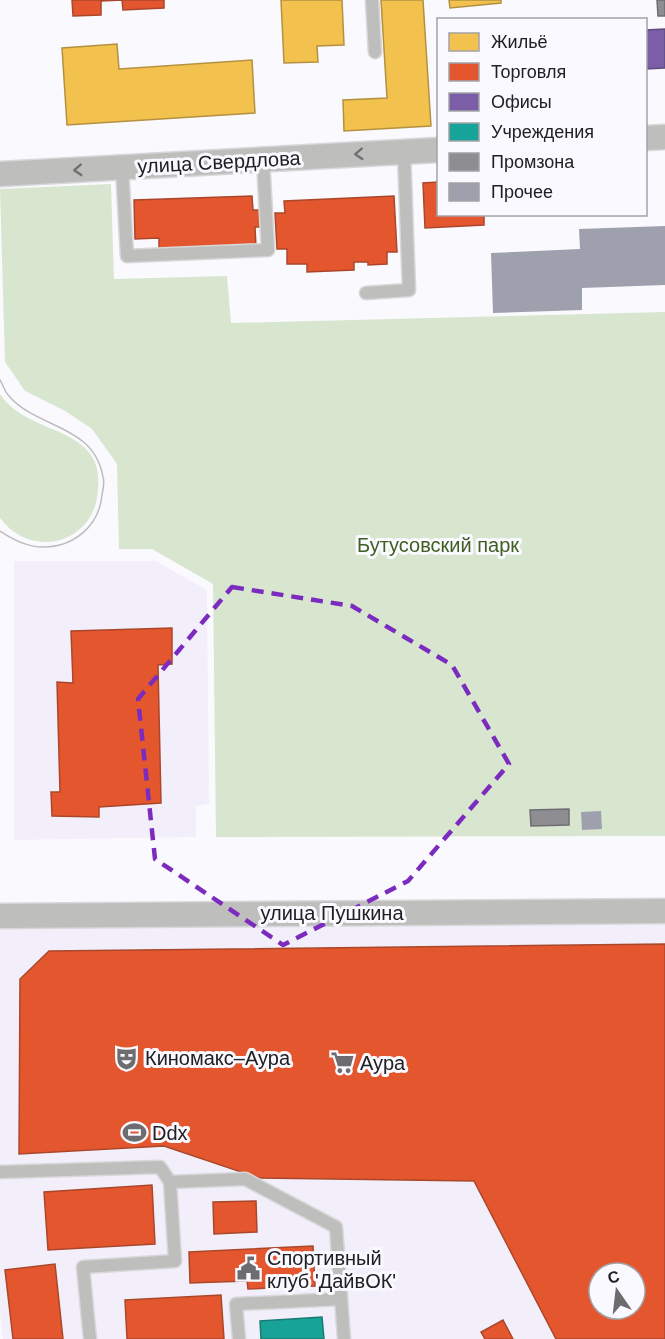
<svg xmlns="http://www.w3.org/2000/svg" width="665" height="1339" font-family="Helvetica,sans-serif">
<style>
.commercial{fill:#f2effa;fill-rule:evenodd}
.green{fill:#d8e6cf}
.homes{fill:#f2c14e;stroke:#b39141;stroke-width:1.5}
.shops{fill:#e4572e;stroke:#aa472b;stroke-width:1.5;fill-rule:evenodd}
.offices{fill:#7b5ea7;stroke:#604c7f;stroke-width:1.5}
.public{fill:#17a398;stroke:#1a7c75;stroke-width:1.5}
.industry{fill:#8d8d92;stroke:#6d6d71;stroke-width:1.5}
.building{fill:#9fa0ad}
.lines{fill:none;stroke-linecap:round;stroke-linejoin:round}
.lane-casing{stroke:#d8d8da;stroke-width:15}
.street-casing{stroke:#d8d8da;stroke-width:27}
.lane{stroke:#bebebd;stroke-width:12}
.street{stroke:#bebebd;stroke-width:24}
.tram{stroke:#bdbcbd;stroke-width:1.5}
.oneway{stroke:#707070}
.marked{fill:none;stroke:#7b2cbf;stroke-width:4.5;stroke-dasharray:12 8;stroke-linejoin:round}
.labels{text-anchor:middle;stroke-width:6;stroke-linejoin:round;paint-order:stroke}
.street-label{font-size:20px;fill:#212123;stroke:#f9f9ff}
.park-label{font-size:20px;fill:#3f5f1e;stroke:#f9f9ff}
.poi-label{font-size:20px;fill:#212123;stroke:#f9f9ff;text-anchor:start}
</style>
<rect width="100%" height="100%" fill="#fafafe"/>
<!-- commercial -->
<path class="commercial" d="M14 561H156L207 590 209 804 196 806V837L14 840Z
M665 922V1339H3L0 1314V926ZM599 1273H635V1309H599Z"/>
<!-- green -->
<path class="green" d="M111 184 114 279 227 276 231 323 665 312V836L216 837 213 584 152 549H119L117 464 92 429 65 411 25 391 5 362 0 189Z
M0 394C22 428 75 427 93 458 98 467 99 479 98 489 96 543 32 561 0 518Z"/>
<!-- homes -->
<path class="homes" d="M281 0H342L344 45 317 46 318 62 284 63Z
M381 0H423L431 126 344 131 343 100 387 98Z
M449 0H501V3L450 8Z
M117 44 119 69 252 60 255 113 67 125 62 48Z"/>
<!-- shops -->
<path class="shops" d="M72 0H164V8L123 10 122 0 101 1V15L73 16Z
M438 182V214H484V225L425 228 423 183Z
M252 196 253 210H259L260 227H255L256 247 159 250V238L135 239 134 200Z
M394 196 397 252H387V264L368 265V262H354V270L307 272V264H287V249H277L275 213H285L284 201Z
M172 628V664L158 665 161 803 99 807V817L52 816 51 792H60L57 682 73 683 71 631Z
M665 944V1339H556L474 1181 259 1178 164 1146 19 1154 20 979 49 951ZM599 1273H635V1309H599Z
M152 1185 155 1244 48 1250 44 1192Z
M256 1201 257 1232 214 1234 213 1202Z
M313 1246 315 1286 248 1289 247 1281 190 1283 189 1252Z
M55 1264 63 1339H13L5 1270Z
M221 1295 224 1339H127L125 1300Z
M503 1320 513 1339H485L481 1332Z"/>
<!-- offices -->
<path class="offices" d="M665 29V68L646 69V30Z"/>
<!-- public -->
<path class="public" d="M322 1317 324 1339H261L260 1321Z"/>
<!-- industry -->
<path class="industry" d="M657 0H665V16H658Z
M569 809V825L531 826 530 810Z"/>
<!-- building -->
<path class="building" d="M665 226V285L582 288V310L493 313 491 253 580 249 579 229Z
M601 811 602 829 582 830 581 812Z"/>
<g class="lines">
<defs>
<path id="lane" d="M372 0 375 52
M122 167 127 256 268 250 263 159
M366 293 409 290 404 152
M0 1172 160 1167 170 1182
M90 1339 83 1267 175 1261 170 1182 245 1179 336 1227 344 1339
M239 1339 236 1304 341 1299"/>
<path id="street" d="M646 138 665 137
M0 174 438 150
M0 916 665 911"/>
</defs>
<!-- lane casing -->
<use href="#lane" class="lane-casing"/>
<!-- street casing -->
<use href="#street" class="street-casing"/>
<!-- lane -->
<use href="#lane" class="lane"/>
<!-- street -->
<use href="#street" class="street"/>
<!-- tram -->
<path class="tram" d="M0 380C3 385 5 392 9 396 37 429 94 424 103 477 105 482 103 489 102 495 99 526 74 547 43 547 28 547 12 539 0 531"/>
</g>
<!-- one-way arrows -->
<defs><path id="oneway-chevron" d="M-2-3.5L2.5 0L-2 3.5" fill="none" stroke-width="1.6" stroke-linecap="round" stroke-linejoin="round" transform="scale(1.5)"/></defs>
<g class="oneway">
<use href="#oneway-chevron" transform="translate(359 154) rotate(177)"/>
<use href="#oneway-chevron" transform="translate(78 170) rotate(177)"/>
</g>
<!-- marked area -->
<path class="marked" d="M232 587 352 606 452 665 509 764 408 881 283 945 155 859 138 699Z"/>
<!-- icons -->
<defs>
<symbol id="theatre-bare" viewBox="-9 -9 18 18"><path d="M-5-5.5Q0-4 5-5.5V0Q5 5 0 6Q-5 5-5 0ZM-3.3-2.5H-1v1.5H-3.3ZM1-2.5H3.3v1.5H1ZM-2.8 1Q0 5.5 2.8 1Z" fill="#6d6d70" stroke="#f9f9ff" stroke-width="2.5" paint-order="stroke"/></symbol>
<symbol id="supermarket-bare" viewBox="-9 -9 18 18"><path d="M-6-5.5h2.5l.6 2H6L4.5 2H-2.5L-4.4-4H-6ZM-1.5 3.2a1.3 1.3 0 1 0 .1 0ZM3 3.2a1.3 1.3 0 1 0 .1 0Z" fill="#6d6d70" stroke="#f9f9ff" stroke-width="2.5" paint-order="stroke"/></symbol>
<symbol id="stadium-bare" viewBox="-9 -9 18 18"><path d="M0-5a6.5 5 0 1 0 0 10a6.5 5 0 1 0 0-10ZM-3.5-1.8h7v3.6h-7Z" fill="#6d6d70" stroke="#f9f9ff" stroke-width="2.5" paint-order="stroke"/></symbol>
<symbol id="civic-bare" viewBox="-9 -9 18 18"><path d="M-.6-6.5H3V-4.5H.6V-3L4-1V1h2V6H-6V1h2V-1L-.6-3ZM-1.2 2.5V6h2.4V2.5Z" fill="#6d6d70" stroke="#f9f9ff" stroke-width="2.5" paint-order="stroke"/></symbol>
</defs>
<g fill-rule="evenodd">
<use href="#theatre-bare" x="110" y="1042" width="33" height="33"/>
<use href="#supermarket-bare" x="326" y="1046" width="33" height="33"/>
<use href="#stadium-bare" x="118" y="1116" width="33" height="33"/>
<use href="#civic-bare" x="232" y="1252" width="33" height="33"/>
</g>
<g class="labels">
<!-- street labels -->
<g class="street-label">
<text transform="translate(219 162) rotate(-3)" y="7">улица Свердлова</text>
<text x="332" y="920">улица Пушкина</text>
</g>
<!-- park labels -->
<g class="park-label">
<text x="438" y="552">Бутусовский парк</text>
</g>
<!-- poi labels -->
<g class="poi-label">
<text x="145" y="1065">Киномакс–Аура</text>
<text x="360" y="1070">Аура</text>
<text x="152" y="1140">Ddx</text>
<text x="267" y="1265">Спортивный<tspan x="267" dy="23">клуб 'ДайвОК'</tspan></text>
</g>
</g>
<!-- legend -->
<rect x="437" y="18" width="210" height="198" fill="#f9f9ff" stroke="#a3a3a7" stroke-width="1.5"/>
<rect x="449" y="33" width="30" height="18" fill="#f2c14e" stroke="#a3a3a7" stroke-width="1.5"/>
<text x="491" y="48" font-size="18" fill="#212123">Жильё</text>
<rect x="449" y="63" width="30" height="18" fill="#e4572e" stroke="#a3a3a7" stroke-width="1.5"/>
<text x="491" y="78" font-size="18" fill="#212123">Торговля</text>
<rect x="449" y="93" width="30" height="18" fill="#7b5ea7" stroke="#a3a3a7" stroke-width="1.5"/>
<text x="491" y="108" font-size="18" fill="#212123">Офисы</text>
<rect x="449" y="123" width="30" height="18" fill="#17a398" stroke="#a3a3a7" stroke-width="1.5"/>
<text x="491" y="138" font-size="18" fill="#212123">Учреждения</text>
<rect x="449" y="153" width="30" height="18" fill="#8d8d92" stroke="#a3a3a7" stroke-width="1.5"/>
<text x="491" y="168" font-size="18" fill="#212123">Промзона</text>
<rect x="449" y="183" width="30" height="18" fill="#9fa0ad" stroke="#a3a3a7" stroke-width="1.5"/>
<text x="491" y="198" font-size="18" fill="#212123">Прочее</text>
<!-- north arrow -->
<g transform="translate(617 1291) rotate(346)"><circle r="28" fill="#f9f9ff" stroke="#a3a3a7" stroke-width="1.5"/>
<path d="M0-4.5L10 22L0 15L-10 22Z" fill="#6d6d70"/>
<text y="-9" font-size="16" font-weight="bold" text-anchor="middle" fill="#212123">С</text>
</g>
</svg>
